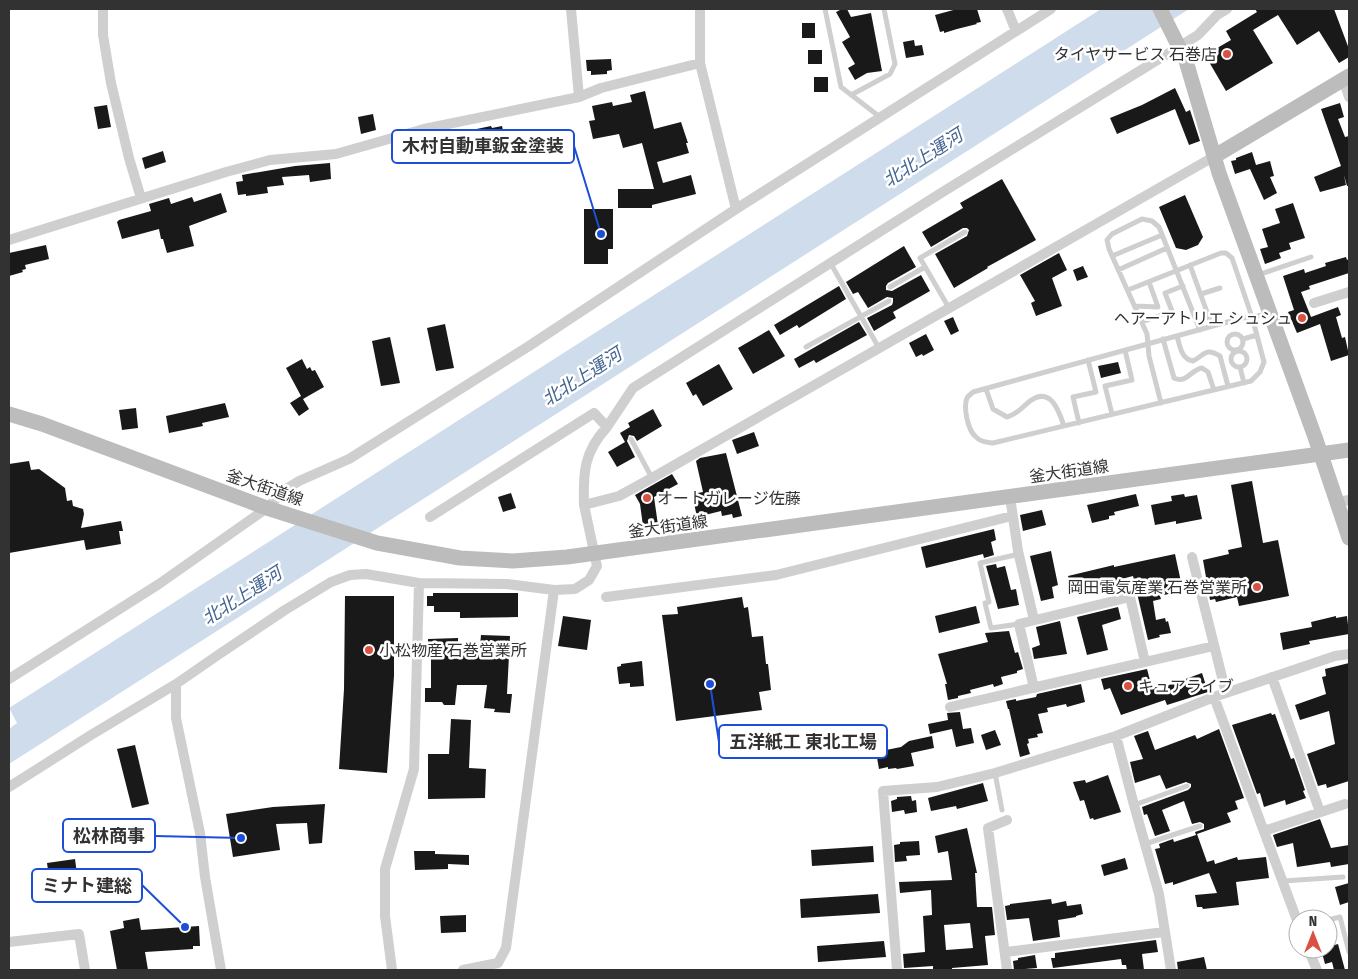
<svg xmlns="http://www.w3.org/2000/svg" width="1358" height="979" font-family="'Fira Sans Condensed','Noto Sans JP',sans-serif">
<style>
.water{fill:#cfdceb}
.building{fill:#191919;fill-rule:evenodd}
.lines{fill:none;stroke-linecap:round;stroke-linejoin:round}
.lane{stroke:#cfcfcf;stroke-width:5}
.street{stroke:#cfcfcf;stroke-width:10}
.secondary{stroke:#bcbcbc;stroke-width:15}
.poi-dot{fill:#d95143;stroke:#fff;stroke-width:2}
.labels{text-anchor:middle;stroke-width:5;stroke-linejoin:round;paint-order:stroke}
.poi-label{font-size:16px;fill:#323232;stroke:#fff;text-anchor:end}
.street-label{font-size:16px;fill:#323232;stroke:#fff}
.water-label{font-size:18px;font-style:italic;fill:#44658f;stroke:#fff}
.leader{fill:none;stroke:#1d4ed8;stroke-width:2}
.callout-dot{fill:#1d4ed8;stroke:#fff;stroke-width:2}
.callout{fill:#fff;stroke:#1d4ed8;stroke-width:2}
.callout-label{font-size:18px;text-anchor:middle;font-weight:bold;fill:#323232}
</style>
<rect width="100%" height="100%" fill="#fff"/>
<!-- water -->
<path class="water" d="M1101 9H1189L9 764V729L17 723 9 708Z"/>
<!-- building -->
<path class="building" d="M842 9H847L851 17 871 13 882 71 867 73 855 80 848 68 855 64 842 42 850 37 836 12Z
M957 9H977L981 22 976 23 977 24 957 29 944 33V31L940 32 935 15Z
M1255 9H1334L1349 49V57L1339 63 1319 31 1297 45 1278 15 1253 30 1273 63 1226 91 1205 55 1231 40 1226 31 1257 12Z
M802 23H815V38H802Z
M914 40 915 46 922 45 924 55 906 58 903 42Z
M808 50H822V64H808Z
M611 59 612 70 607 71V74L591 75V71H587L586 60Z
M814 77H828V92H814Z
M1175 88 1186 112 1190 110 1200 141 1189 145 1175 109 1117 134 1110 118 1142 105Z
M645 91 654 129 681 122 688 143H686L689 153 657 162 663 183 691 175 696 194 652 205V208H618V189H654L642 143 623 148 619 134 593 139 589 121 595 120 592 106 612 102 613 106 632 102 630 95Z
M1340 103 1344 117 1338 119 1345 137 1349 136V186H1347L1344 175 1346 185 1320 192 1314 177 1341 166 1321 109Z
M107 105 111 127 98 129 94 107Z
M373 114 376 130 361 134 358 117Z
M491 126 492 128 502 126 505 139 498 141 499 143 468 149V156L434 159 429 136 461 129 462 132Z
M163 151 166 162 145 169 142 158Z
M1252 152 1256 165 1270 161 1274 176 1270 177 1277 193 1264 200 1250 169 1235 174 1231 161 1236 160V158Z
M330 163 331 179 310 182 309 175 282 177 284 185 267 187 268 193 246 196V194L238 195 236 182 243 181 242 175 295 166Z
M1002 179 1036 240 987 267 988 268 954 288 935 254 967 236 969 230 967 228H963L931 247 922 232 963 208 960 203Z
M221 193 227 212 189 226 194 246 167 253 163 239H161L159 229 122 239 117 222 119 220 151 211 149 204 169 198 171 204 192 197 194 202Z
M1185 195 1203 237 1198 245 1186 250 1176 248 1159 207Z
M1293 203 1305 238 1289 243 1291 249 1279 253 1281 258 1265 264 1260 249 1268 247 1262 229 1280 223 1275 209Z
M584 209H613V249H608V264H584Z
M46 245 49 259 25 265 26 269 22 270 23 272 9 276V253Z
M904 246 916 267 888 283 886 286V290L892 291 921 275 930 291 893 312 896 318 874 331 867 318 892 305 893 302V298L887 297 868 308 858 292 853 294 846 282Z
M1059 253 1067 270 1052 278 1062 306 1036 316 1031 303 1035 301 1020 275Z
M1346 257 1347 260 1349 259V273L1309 286 1310 289 1301 292 1311 317 1338 307 1341 315 1336 317 1342 338 1345 337 1349 355 1331 361 1320 324 1297 333 1288 312 1294 310 1283 276 1304 269 1305 273 1326 266 1325 263Z
M1083 266 1088 277 1077 281 1073 270Z
M839 286 846 299 799 328 797 325 780 335 774 325Z
M953 317 959 331 951 335 944 321Z
M859 322 867 335 816 363 814 360 799 368 794 359Z
M445 324 454 368 436 371 427 328Z
M769 330 785 356 753 374 738 348Z
M926 334 934 350 923 356 922 354 916 357 909 343Z
M390 337 400 383 381 386 372 341Z
M302 359 307 369 310 367 312 371 315 370 324 387 303 399 309 409 299 416 290 403 301 396 286 368Z
M1118 362 1121 373 1101 378 1098 366Z
M719 364 733 389 703 406 696 394 693 396 686 383Z
M225 403 229 417 202 423 203 426 169 433 166 416Z
M136 408 138 428 122 430 119 410Z
M653 409 662 426 637 441 634 436 629 435 627 441 635 457 617 467 608 452 625 442 620 433 630 427 628 423Z
M754 432 759 446 737 454 732 440Z
M726 453 742 516 733 518 732 514 722 516 721 511 697 517 692 494 703 492 696 461 700 458Z
M29 461 31 470 39 469 65 488 67 501 72 500 73 506 83 509 84 514 81 528 121 521 123 531H119L121 544 86 550 84 540 9 553V464Z
M672 474 678 484 654 497 658 525 643 526 640 504 635 495Z
M1252 481 1263 543 1278 540 1289 596 1239 606 1237 597 1216 602 1215 599 1210 600 1203 560 1229 554 1228 550 1242 547 1231 485Z
M511 493 516 508 503 512 498 497Z
M1136 494 1139 506 1114 512 1115 515 1109 516V519L1092 523 1087 505Z
M1184 494 1185 497 1197 495 1202 519 1176 524V521L1155 525 1151 505 1172 501 1171 496Z
M1042 510 1046 525 1023 531 1020 515Z
M994 529 996 540 991 542 994 555 984 558 983 554 926 568 921 547Z
M1051 551 1058 585 1052 587 1054 598 1041 601 1030 556Z
M1175 554 1181 582 1179 583 1181 591 1160 596 1161 599 1153 601 1156 620 1165 618 1166 622 1168 621 1171 633 1159 635 1160 637 1148 640 1133 576 1072 592 1068 576 1114 565V567Z
M996 564 997 568 1005 566 1011 590 1016 589 1019 605 998 609 986 566Z
M433 593H518V617L460 618V612H434V606H427V596H433Z
M345 596H394V676L387 773 339 769 344 689Z
M742 597 744 608 748 607 752 637 763 636 766 664H768L771 690 759 692 762 710 676 721 662 615 678 614 677 607Z
M976 606 980 623 939 633 935 616Z
M1118 607 1121 619 1102 625 1108 650 1087 655 1077 617Z
M563 616 591 620 587 650 558 646Z
M1336 616V618L1347 616 1349 634 1309 641 1310 644 1283 650 1280 633 1312 627 1311 622Z
M1060 621 1067 654 1034 659 1032 648 1040 645 1036 627Z
M1009 631 1015 653 1018 652 1023 669 1017 671V673L1001 677 1003 684 994 687 993 684 970 690 971 693 958 696V698L948 700 945 684H947L938 654 988 642 985 633Z
M481 635 510 636 507 694H512L510 713 494 712 495 709 484 708 487 685H457L455 705H444L442 702H425V688H431V659H428V639L458 638V646H480Z
M642 661 644 686 630 687V683L619 684 617 667 621 666V664Z
M1349 663V781L1327 788 1326 784 1318 786 1307 754 1335 744 1329 711 1300 720 1295 705 1326 694 1322 677 1326 676 1325 669Z
M1147 669 1152 688 1157 687 1158 689 1202 673 1208 692 1167 705 1165 700 1121 715 1110 688 1104 690 1101 679Z
M1081 684 1085 702 1067 707 1066 704 1047 708 1048 712 1038 714 1043 733 1037 734 1038 737 1028 739 1029 743 1027 744 1030 754 1020 757 1009 709H1008L1006 701 1016 699V701L1036 697 1037 694Z
M960 712 963 729 971 728 974 743 956 747 952 729 930 734 928 724 948 720 947 713Z
M1271 713 1272 715 1275 714 1291 759 1294 758 1305 790 1303 791 1306 798 1286 805 1285 800 1264 807 1260 793 1257 794 1232 725Z
M451 719 471 720 469 768 486 769 485 798 428 799V754H449Z
M1219 729 1244 798 1235 801 1238 809 1227 813 1231 822 1197 834 1207 862 1214 860 1215 864 1237 857 1238 860 1266 857 1269 878 1236 882 1239 905 1203 909 1202 907H1197L1195 895 1217 893 1209 873 1173 885V882L1165 884 1155 849 1160 848 1159 844 1173 839 1174 842 1196 835 1195 832 1204 829V824L1200 822 1192 824 1184 801 1162 810 1170 831 1155 836 1147 814 1144 815 1142 807 1188 790 1191 787V784L1186 782 1166 789 1160 775 1135 783 1130 762 1143 759 1134 736 1148 731 1155 750 1195 735 1197 739Z
M995 730 1001 745 986 750 981 735Z
M932 736 934 748 911 753 914 766 897 769 896 768 888 769V767L879 769 876 752 901 747 909 741Z
M135 745 149 804 132 808 117 749Z
M1108 775 1121 812 1094 820 1093 818 1090 819 1084 800 1080 801 1073 782 1085 780 1086 783Z
M983 783 988 801 957 809 956 806 931 811 928 798Z
M911 796 912 801 916 800 917 812 905 814 904 810 892 812 891 801 897 799V797Z
M325 804 322 843 309 844 307 823 276 824 280 850 233 857 226 814 273 807Z
M1320 819 1331 848 1349 845V864L1331 867 1330 862 1297 867 1293 843 1277 847 1273 835Z
M967 828 977 873H975L977 907H992L995 935 985 936 988 965 952 968V970H933V966L904 968 903 954 925 952 923 916 932 915V914L931 890 900 893 899 882 952 880 948 851 938 853 935 836ZM970 923 973 948 946 950 944 925Z
M919 841 920 855 906 856 907 861 895 862 894 845 900 844V842Z
M873 846 874 862 812 866 811 850Z
M414 851H435V854L469 855V865L448 864V869L415 870Z
M1125 858 1128 869 1104 876 1101 865Z
M75 859 77 874 49 877 47 863Z
M1349 883V902L1340 905 1335 887Z
M878 894 880 913 801 918 800 899Z
M1051 899 1052 904 1066 901 1067 906 1081 904 1083 914 1076 916V917L1058 920 1060 937 1033 941 1029 918 1007 920 1005 906 1010 905V904Z
M466 915V932L441 933 440 916Z
M139 918 141 930 199 926 200 946H193V949L145 952 148 970H117L110 931 124 928 123 921Z
M1156 940 1158 952 1142 954 1144 970H1127L1126 965H1122L1121 959 1053 968 1051 958H1055V953Z
M884 941 886 957 818 962 817 946Z
M1338 944 1345 970H1334L1332 962 1325 964 1321 949H1328V947Z
M1035 955 1037 968 1014 970 1013 961 1018 960V958Z
M1204 957 1207 970H1178L1177 962Z"/>
<g class="lines">
<!-- lane -->
<path class="lane" d="M825 9 841 87 880 117
M851 95 890 74 895 64 884 9
M1112 256 1162 235
M831 264 879 348
M1190 265 1212 326
M1118 270 1167 248
M1258 275 1311 257
M890 287 925 267
M1128 290 1221 253H1226L1232 258 1252 317 1268 314
M1201 294 1220 288
M1135 306 1158 307 1149 282
M949 308 920 258 965 232
M1252 317 1264 362 1260 372 1251 381 993 443C986 442 980 442 975 436 968 430 963 407 967 398 968 396 971 394 973 392L1242 318Z
M1142 322 1172 311 1165 293 1183 286
M1227 342a8 8 0 1 1 16 0a8 8 0 1 1-16 0Z
M1177 336C1180 346 1181 359 1193 361 1205 355 1205 347 1220 356L1228 386
M1163 339 1174 378C1187 384 1190 370 1202 368L1208 372 1214 390
M1243 339 1257 335
M806 347 889 301
M1231 359a8 8 0 1 1 16 0a8 8 0 1 1-16 0Z
M1240 367 1244 383
M986 389 993 409 1007 417C1018 414 1022 407 1030 401 1051 386 1059 411 1064 426
M1161 403 1149 356 1147 334 1109 249 1107 240 1112 234 1142 219 1152 221 1159 227 1200 330
M1112 414 1105 386 1132 380 1125 350
M1079 423 1073 397 1096 392 1088 360
M631 439 652 478
M1018 551 1015 555 980 563 989 602 985 603 991 628 1019 624
M995 773 1002 810
M1134 805 1187 786
M1145 844 1200 826
M1283 881 1343 877
M1328 920 1340 917 1349 952"/>
<!-- street -->
<path class="street" d="M103 9V35L111 83 129 158 141 198
M571 9 579 97
M700 9V63L736 209
M1007 9 1016 31
M1343 79 1349 97
M9 240 226 172 270 160 336 154 424 129 579 97 601 88 700 63
M1314 303 1349 292
M1010 497 1018 551 1034 620
M1337 502 1349 500
M584 505C583 472 584 452 607 427
M430 517 594 413 607 427 633 388 941 193 1198 35 1217 15 1227 9
M1192 557 1226 693
M606 597 776 575 1012 516
M1272 677 1320 812
M9 679 159 584 267 508 286 489 299 481 349 459 529 346 736 209 1051 9
M176 684V718L200 833 205 877 221 970
M1034 688 1019 624 1130 597 1145 662
M1214 697 1298 923
M950 707 1214 646
M1116 736 1134 805 1159 894 1171 970
M9 787 91 735 176 684 218 655 285 610 331 582 350 575 366 574 419 583 507 584 554 590 575 589 589 580 597 566 584 505 619 496 652 478 1215 156
M1007 820 988 828 1007 970
M1264 831 1345 804
M9 942 79 934 85 970
M1308 949 1317 970
M1006 952 1164 932
M392 970 385 916V869L414 769 419 583
M463 970 498 963 506 948 554 590
M897 970 883 791 937 787 995 773 1116 736 1214 697 1335 656 1349 654"/>
<!-- secondary -->
<path class="secondary" d="M1160 9 1186 61 1219 173 1315 437 1349 538
M1215 156 1349 76
M9 414 42 424 267 508 377 543 460 558 513 561 567 557 1349 450"/>
</g>
<!-- markers -->
<g class="poi-dot">
<circle cx="1227" cy="54" r="5"/>
<circle cx="1302" cy="318" r="5"/>
<circle cx="647" cy="498" r="5"/>
<circle cx="1257" cy="587" r="5"/>
<circle cx="369" cy="650" r="5"/>
<circle cx="1128" cy="686" r="5"/>
</g>
<g class="labels">
<!-- poi labels -->
<g class="poi-label">
<text x="1217" y="60">タイヤサービス 石巻店</text>
<text x="1292" y="324">ヘアーアトリエ シュシュ</text>
<text x="657" y="504" text-anchor="start">オートガレージ佐藤</text>
<text x="1247" y="593">岡田電気産業 石巻営業所</text>
<text x="379" y="656" text-anchor="start">小松物産 石巻営業所</text>
<text x="1138" y="692" text-anchor="start">キュアライブ</text>
</g>
<!-- street labels -->
<g class="street-label">
<text transform="translate(1069 471) rotate(-8)" y="6">釜大街道線</text>
<text transform="translate(265 487) rotate(19)" y="6">釜大街道線</text>
<text transform="translate(668 526) rotate(-8)" y="6">釜大街道線</text>
</g>
<!-- water labels -->
<g class="water-label">
<text transform="translate(923 158) rotate(-33)" y="6">北北上運河</text>
<text transform="translate(582 377) rotate(-33)" y="6">北北上運河</text>
<text transform="translate(242 596) rotate(-33)" y="6">北北上運河</text>
</g>
</g>
<!-- callouts -->
<path class="leader" d="M601 234L574 146M710 684L719 742M241 838L155 836M185 927L142 885"/>
<g class="callout-dot">
<circle cx="601" cy="234" r="5"/>
<circle cx="710" cy="684" r="5"/>
<circle cx="241" cy="838" r="5"/>
<circle cx="185" cy="927" r="5"/>
</g>
<g class="callout">
<rect x="392" y="130" width="182" height="33" rx="5"/>
<rect x="719" y="725" width="168" height="33" rx="5"/>
<rect x="63" y="819" width="92" height="33" rx="5"/>
<rect x="32" y="869" width="110" height="33" rx="5"/>
</g>
<g class="callout-label">
<text x="483" y="152">木村自動車鈑金塗装</text>
<text x="803" y="748">五洋紙工 東北工場</text>
<text x="109" y="842">松林商事</text>
<text x="87" y="892">ミナト建総</text>
</g>
<!-- border -->
<rect width="1358" height="979" fill="none" stroke="#323232" stroke-width="20"/>
<!-- north arrow -->
<g transform="translate(1313 934)"><circle r="24" fill="#ffffff" stroke="#adadad"/>
<path d="M0-4L9 19L0 12L-9 19Z" fill="#d95143"/>
<text y="-8" font-size="14" font-weight="bold" text-anchor="middle" fill="#323232">N</text>
</g>
</svg>
